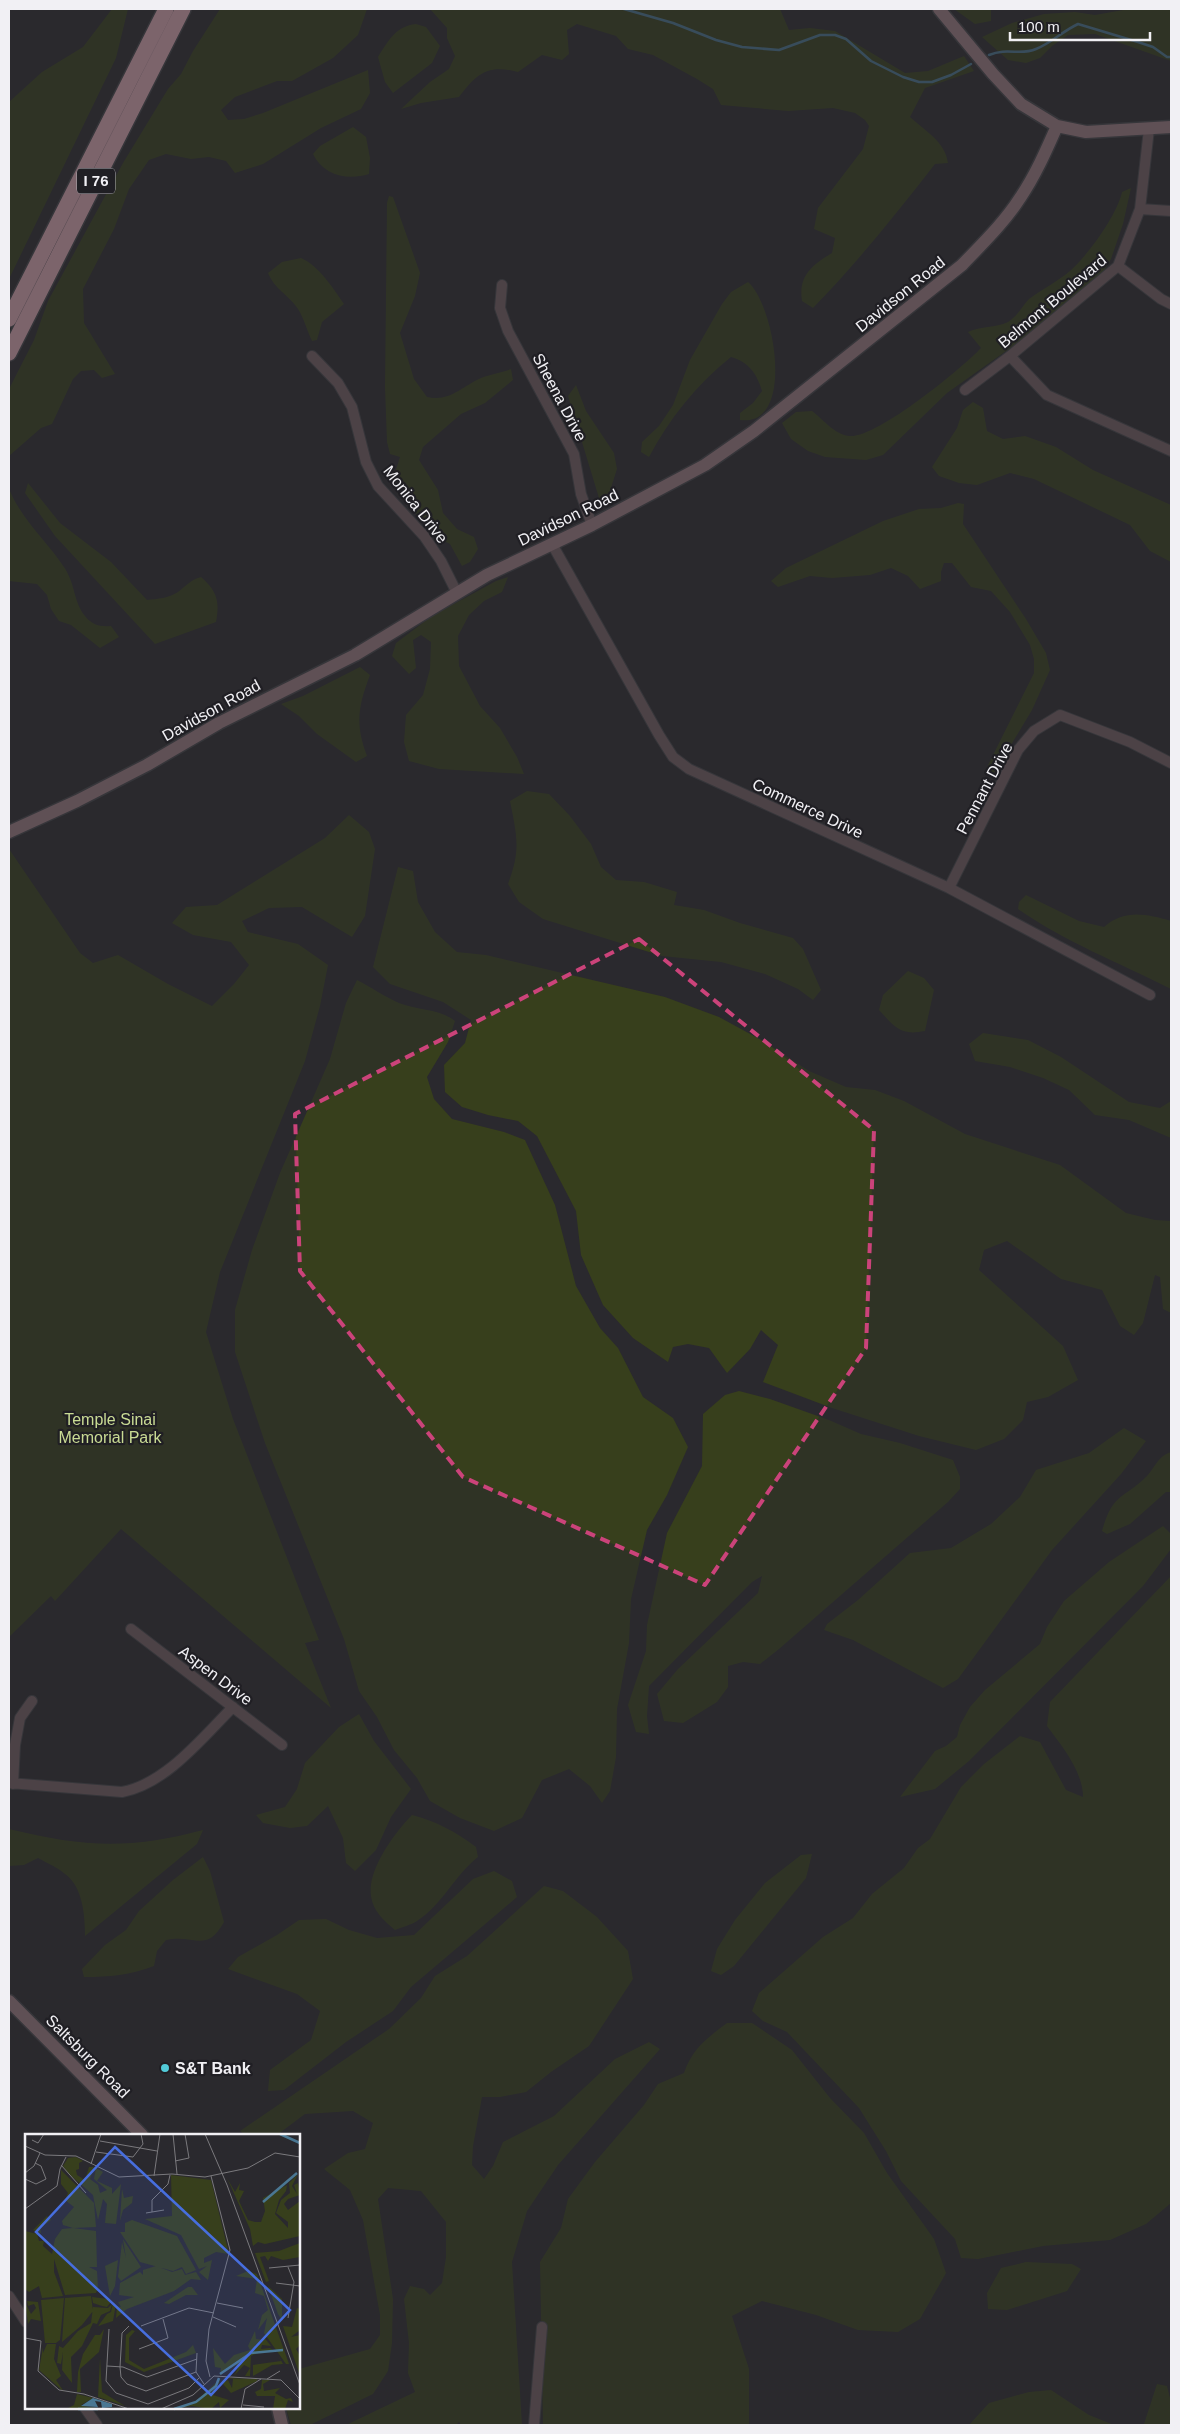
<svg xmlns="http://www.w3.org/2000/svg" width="1180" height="2434" font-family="Helvetica,sans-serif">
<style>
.green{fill:#373f1c}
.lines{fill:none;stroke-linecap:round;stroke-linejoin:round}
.stream{stroke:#4a7793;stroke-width:2.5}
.street-casing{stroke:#46454a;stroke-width:12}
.secondary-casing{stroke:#46454a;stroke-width:15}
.highway-casing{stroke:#46454a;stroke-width:18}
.street{stroke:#766065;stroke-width:10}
.secondary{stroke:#a17e86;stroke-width:12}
.highway{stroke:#e1abb7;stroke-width:15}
.marked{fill:none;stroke:#cb437a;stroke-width:4;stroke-dasharray:10 6;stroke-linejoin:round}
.poi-dot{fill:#52cbd8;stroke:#201f24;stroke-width:2}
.labels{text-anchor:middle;stroke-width:4.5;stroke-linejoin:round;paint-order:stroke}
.shield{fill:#201f24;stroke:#b2b1b6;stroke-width:1}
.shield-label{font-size:15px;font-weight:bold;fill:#f1f0f4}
.street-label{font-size:16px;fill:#f1f0f4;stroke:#201f24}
.park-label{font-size:16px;fill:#c9db94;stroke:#201f24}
.poi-label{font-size:16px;font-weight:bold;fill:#f1f0f4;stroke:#201f24;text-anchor:start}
.inset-river{fill:none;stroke:#4a7793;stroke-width:2.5}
.inset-road{fill:none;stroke:#7a797d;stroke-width:1}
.view{fill:#476ede;fill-opacity:0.15;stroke:#476ede;stroke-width:2.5}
.inset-edge{fill:none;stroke:#f1f0f4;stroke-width:2.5}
</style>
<rect width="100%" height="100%" fill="#2a292e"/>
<!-- green -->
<path class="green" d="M112 9H128L116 58 9 279V102L42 72 83 47Z
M220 9H367L358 35 333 58 292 81H277L235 97 221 110 228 120 244 119 263 113 368 70 370 93 361 109 321 128 263 164 235 173 226 161 209 157 191 159 166 154 149 160 129 189 114 229 83 289 84 323 115 374 102 378 94 370 81 371 73 379 52 424 41 428 9 456V389L34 340 48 301 123 163 168 89 181 74 193 51Z
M430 9H780L789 30 810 28 835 31 905 73 928 71 964 56 974 71 925 88 910 117C925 131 945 141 948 163L935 164C896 214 857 263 813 308L802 301C798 276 812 265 832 253L835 238 814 229 818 208 863 149 869 126 865 120 855 113 833 108 788 111 721 105 713 89 697 79 653 55 628 49 616 36 577 24 567 30 569 54 562 60 542 55 518 72C488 64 477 73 459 97L421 103 401 109 430 82 449 69 455 56 447 38V28Z
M954 9H991V21L975 24Z
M1129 9H1171V61L1095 34 1068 35 1052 46 1040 58 1026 63 1008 60 982 37 1012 23 1044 14 1075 12 1095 15Z
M416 24 426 27 440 46 432 63 393 93 385 82 378 57C388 41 396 26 416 24Z
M353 127 366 137 370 158 369 174C347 181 323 175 313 154L320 146Z
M1131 188 1123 224 1111 259 1102 274 1037 329 947 393 883 455 866 460 825 457 808 451 791 439 782 423 796 412 812 411C824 420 834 434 849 436 876 439 961 369 981 348L968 332C981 326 995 328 1008 322 1017 317 1022 306 1029 299 1042 289 1057 282 1070 271 1088 255 1117 215 1122 192Z
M389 196 393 197 420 273 415 296 400 333 414 379 427 397C450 402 461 387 481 378 490 374 501 373 511 369L513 380 485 403 461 414 423 447 419 460 438 490 443 513 457 529 474 537 478 549 470 562 462 566 450 544 438 538 398 494 393 479 400 457 390 454 387 442 385 387 387 203Z
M301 258C319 266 333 288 344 304L322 322 317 340 312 341C307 331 304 318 298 309 288 294 275 290 268 273L282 262Z
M748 282C775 305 796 428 740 420V413L753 403 762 391C757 374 749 362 731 357 697 384 669 419 649 457L641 452 642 442 659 426 673 405 690 360 722 304 731 292Z
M576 385 586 411 614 453 617 469 608 497 599 498 568 396Z
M973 402 983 408 987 431 1003 439 1025 436 1056 447 1093 470 1171 505V562L1150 551 1130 525 1034 479 1010 473 977 485 959 483 939 476 932 467 957 428 963 410Z
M28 483 60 523 111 562 147 600C158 599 168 598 178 592 186 586 190 580 201 577 217 591 220 601 216 622L155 644 55 536 25 493Z
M9 489C22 520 46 540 64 567 76 585 73 601 85 616 92 625 100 627 111 626L119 637 100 648 71 625 59 621 51 609 47 595 37 584 9 581Z
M958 503 964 504 963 524 1026 619 1046 653 1050 670 1032 710 993 775H988L985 771 1034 673V659L1030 645 1010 612 991 591 971 587 952 563H944L941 572V581L920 589 908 576 891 568 870 575 832 578 810 576 778 587 771 581 786 568 883 521 919 509 941 508Z
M508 577 502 592 484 601 469 615 458 636 459 666 480 706 500 728 517 757 524 774 439 769 409 761 404 742 406 715 423 695 430 669 431 642 421 635 413 640 416 668 409 674 392 656 396 643 432 616 496 581Z
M360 667 370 675C358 707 355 724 367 756L356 762 317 734 299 716 281 704 303 696Z
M527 791 549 794 570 816 591 844 601 867 616 880 644 882 677 892 674 905 704 910 740 923 793 938 803 949 821 990 813 1000 798 989 765 974 721 962 662 956 543 919 519 902 508 884C521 849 517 837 510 801Z
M349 815 369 832 375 849 365 916 352 937 302 907 269 908 242 921 248 932 298 944 328 965 320 1006 305 1061 220 1272 206 1332 233 1419 319 1640 305 1643 331 1708 121 1529 55 1601 51 1596 9 1637V849L80 953 93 963 118 955 168 984 212 1006 234 984 249 965 231 942 193 935 172 923 186 907 217 905 325 838Z
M398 867 413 871 418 902 435 932 457 952 486 955 665 997 719 1017 763 1041 809 1071 846 1087 875 1090 904 1101 965 1134 1060 1165 1126 1213 1155 1220 1171 1221V1313L1163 1309 1160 1277 1155 1275 1143 1323 1134 1335 1120 1326 1102 1290 1061 1279 1007 1241 984 1250 979 1270 1063 1346 1078 1380 1048 1397 1027 1402 1023 1420 1004 1439 976 1450 919 1436 832 1408 763 1382 778 1345 761 1330 750 1349 727 1373 709 1348 688 1344 673 1347 668 1362 633 1338 603 1305 581 1255 576 1211 537 1136 518 1121 488 1115 462 1107 445 1092 444 1065 465 1043 471 1020 443 1002 390 984 373 967Z
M1026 895 1079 921 1104 927C1125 909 1146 914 1171 921V989C1120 963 1065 942 1018 909L1019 902Z
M908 971 924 978 934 990 925 1031C900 1036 895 1027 879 1010L883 995Z
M357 980C371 987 385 997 399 1003 419 1011 439 1008 455 1021L448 1042 427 1077 434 1099 452 1119 504 1132 525 1140 555 1205 576 1286 600 1328 618 1348 643 1397 673 1418 688 1447 667 1495 647 1530 631 1599 629 1643 617 1709 616 1757 610 1791 602 1803 590 1786 569 1769 542 1780 522 1818 494 1831 460 1818 430 1801 417 1778 394 1750 377 1717 359 1691 344 1639 265 1443 235 1352V1310L252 1250 280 1173 330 1059 346 1003Z
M983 1033 1028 1040 1061 1057 1129 1102 1160 1108 1171 1101V1138L1129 1120 1095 1115 1069 1090 1043 1078 1010 1067 975 1061 969 1044Z
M739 1391 770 1399 829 1420 861 1434 900 1443 953 1460 960 1477V1489L948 1502 779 1649 760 1664 743 1662 728 1666V1687L717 1702 683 1723 664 1721 657 1694 678 1669 758 1593 762 1576 752 1582 649 1686 647 1716 649 1734 636 1732 628 1705 646 1651 647 1625 667 1533 702 1466 703 1414 725 1395Z
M1124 1428 1146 1441 1121 1474 1052 1550 958 1679 943 1688 853 1640 824 1630 827 1624 858 1600 910 1553 951 1548 991 1524 1020 1497 1036 1470 1089 1453Z
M1171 1452V1492H1166L1130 1524 1107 1534 1102 1531C1113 1492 1123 1500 1147 1476 1156 1466 1158 1456 1171 1452Z
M1163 1526 1171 1534V1549L1143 1586 969 1761 935 1789 900 1797 935 1751 946 1746 957 1737 960 1725 970 1707 985 1690 1040 1644 1047 1627 1064 1601 1109 1562Z
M1171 1576V2203L1146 2224 1110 2240 1043 2246 978 2259 961 2258 955 2239 901 2181 886 2151 859 2108 787 2032 763 2021 752 2011 759 1993 823 1937 853 1918 872 1894 904 1868 918 1848 930 1839 961 1787 984 1764 1020 1736 1040 1742 1066 1790 1083 1797C1083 1771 1061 1745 1047 1726L1050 1702Z
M359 1714 374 1741 411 1789 391 1817 376 1850 355 1871 346 1863 343 1838 328 1806 307 1826 290 1828 263 1823 256 1815 285 1807 297 1789 305 1763 339 1727Z
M412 1815C436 1821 456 1832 476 1847L478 1857C455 1875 442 1905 417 1921 411 1925 402 1927 395 1930 384 1921 373 1911 371 1896 367 1870 395 1832 412 1815Z
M9 1829C83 1847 128 1850 203 1830L197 1844 85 1936C85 1916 83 1887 65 1874 57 1867 47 1863 38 1858L24 1865 9 1866Z
M812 1854 806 1878 734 1966 721 1975 711 1971 717 1949 735 1920 765 1883 801 1855Z
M203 1857 210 1871 224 1922C206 1954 195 1934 166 1940L157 1951 154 1966C131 1975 109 1977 84 1977L82 1969 105 1945 126 1930 139 1911 173 1880Z
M494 1871 512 1881 517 1897 411 1987 393 2011 346 2042 284 2090 268 2091 270 2070 311 2040 320 2011 297 1994 228 1969 238 1957 277 1935 299 1920 326 1919 349 1930 377 1938 414 1935 473 1879Z
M544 1886 563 1891 597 1917 628 1951 633 1979 589 2046 551 2072 526 2092 500 2097H482L473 2146 472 2165 484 2179 493 2166 503 2142 554 2116 615 2059 649 2042 660 2049 558 2165 527 2211 512 2262 522 2425H461L459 2422 456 2425H346L415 2392 408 2373 409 2343 404 2299 410 2286 424 2289 430 2295 442 2283 446 2257V2222L421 2191 388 2188 378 2199 393 2299 392 2343 388 2371 373 2394 310 2425H291L286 2408H299V2369L370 2349 380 2335V2315L363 2220 350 2190 324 2169 348 2153 365 2149 373 2123 353 2111 305 2114 277 2135H245L240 2131 389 2029 421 1998 435 1976 467 1956Z
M727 2023H752L792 2050 830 2098 864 2133 887 2173 934 2239 946 2273 920 2319 898 2332 858 2330 816 2315 762 2301 732 2316 749 2369V2425H543L540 2262 561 2228 568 2199 595 2162 644 2105 658 2084 684 2073C692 2049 707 2038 727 2023Z
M1026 2262 1072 2264 1081 2269 1067 2291 1007 2310 988 2309 987 2293 1001 2268Z
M1157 2384 1167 2386 1171 2402V2425H1140L1144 2424Z
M1051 2390 1089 2415 1114 2425H969L989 2403 1029 2392Z"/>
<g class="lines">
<!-- stream -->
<path class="stream" d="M624 9 673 23 716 40 742 47 779 50 820 35H835L846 39 871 61 903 77 919 82H932L951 75 971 64
M989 55C1008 47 1020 56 1036 49 1051 43 1063 31 1078 24L1138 42 1153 47 1167 57H1171"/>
<defs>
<path id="street" d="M1140 209 1171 211
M1118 266 1161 299 1171 304
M502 285 500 308 508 331 574 454 581 494 592 525
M312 356 338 383 352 407 366 462 378 486 424 536 441 561 457 593
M1010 356 1047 395 1171 451
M965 390 1010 356 1118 266 1140 209 1149 129
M552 544 659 735 673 757 689 769 949 888 1150 995
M949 888 1018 750 1034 731 1060 715 1130 742 1171 763
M131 1629 282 1745
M9 1783 122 1792C166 1784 203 1737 233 1707
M13 1784 15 1745 20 1718 32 1701
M9 2296 26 2322
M85 2408 97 2425
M534 2425 542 2327"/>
<path id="secondary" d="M939 9 993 74 1021 104 1057 126 1086 132 1171 127
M9 832 77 801 147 765 219 723 355 655 487 575 592 525 705 465 754 431 962 265C982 244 1004 223 1020 198 1035 176 1046 151 1057 126
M9 2001 142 2135
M278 2408 282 2425"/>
<path id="highway" d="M9 319 166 9
M9 353 183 9"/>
</defs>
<!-- street casing -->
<use href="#street" class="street-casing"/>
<!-- secondary casing -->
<use href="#secondary" class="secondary-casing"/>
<!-- highway casing -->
<use href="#highway" class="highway-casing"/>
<!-- street -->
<use href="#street" class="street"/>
<!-- secondary -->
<use href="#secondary" class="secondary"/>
<!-- highway -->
<use href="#highway" class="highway"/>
</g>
<!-- marked area -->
<path d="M0 0H1180V2434H0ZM639 939 874 1130 866 1348 705 1585 463 1477 300 1271 295 1114Z" fill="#2a292e" fill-opacity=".55" fill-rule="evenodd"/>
<path class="marked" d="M639 939 874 1130 866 1348 705 1585 463 1477 300 1271 295 1114Z"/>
<!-- markers -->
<circle class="poi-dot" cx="165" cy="2068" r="5"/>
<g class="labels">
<!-- shield labels -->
<rect class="shield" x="77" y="168.5" width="38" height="25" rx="4"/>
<g class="shield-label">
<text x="96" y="186">I 76</text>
</g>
<!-- street labels -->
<g class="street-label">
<text transform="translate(900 294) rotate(-39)" y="6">Davidson Road</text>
<text transform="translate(1052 301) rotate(-40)" y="6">Belmont Boulevard</text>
<text transform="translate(560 397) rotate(62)" y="6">Sheena Drive</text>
<text transform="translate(416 504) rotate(52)" y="6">Monica Drive</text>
<text transform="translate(568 517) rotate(-26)" y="6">Davidson Road</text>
<text transform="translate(211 710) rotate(-29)" y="6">Davidson Road</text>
<text transform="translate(984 788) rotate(-62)" y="6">Pennant Drive</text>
<text transform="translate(808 808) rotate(25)" y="6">Commerce Drive</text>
<text transform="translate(216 1675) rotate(37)" y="6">Aspen Drive</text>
<text transform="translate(88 2056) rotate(45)" y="6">Saltsburg Road</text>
</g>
<!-- park labels -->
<g class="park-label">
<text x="110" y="1425">Temple Sinai<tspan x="110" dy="18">Memorial Park</tspan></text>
</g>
<!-- poi labels -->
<g class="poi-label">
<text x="175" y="2074">S&amp;T Bank</text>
</g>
</g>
<!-- overview -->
<g transform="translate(25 2134)">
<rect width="275" height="275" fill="#2a292e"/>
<path d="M51 23 58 27 54 29V35L51 36 52 41 60 46 64 33H69L65 45 73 51 75 59 82 56 69 45 71 34 78 38 72 47 87 54V60L96 50 91 90 80 89 82 70 78 65 73 86 68 61 43 39 38 32 43 24ZM36 36 69 69 71 93 48 94 71 97 72 133H64L72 137 73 154 71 159 40 161 29 125V138L38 162 17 164 14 152 4 158 0 155V97L12 100 14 107H19L18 112 27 120 30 105 37 95 48 94 38 91 37 87 49 73 40 66 43 59 36 50ZM273 40 267 52 272 60 269 51 273 49 275 61 263 65 259 70 263 76 275 67V102L240 110 233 108 228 112 225 95 202 44 210 58 215 49 214 56 219 57 214 67 223 86 230 88H236L240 77 238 64 262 51 261 57 254 66 250 80 263 94V88L251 79 256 66 265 59 264 49ZM146 41 186 46 204 120 191 118 179 124V129L187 126 183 146 174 138 182 132 174 135 156 101 120 85 147 82ZM97 55 99 64 108 62 107 69 98 76 95 87ZM22 82 26 86 15 94 16 99 8 96ZM107 86 152 102 171 136 161 140 157 133 148 137 115 128 95 98H100V89ZM98 105 116 133 96 147 93 143 97 108 101 124ZM275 109V123L258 126 246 122 243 127 240 122 235 123 244 147 241 148 230 119 254 117ZM93 126 90 152 85 162 80 132ZM131 132 147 138 157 135 160 141 171 138 176 146 166 145 149 157 102 175 91 184 92 172 96 173 93 168 109 163 94 161 95 149 115 138 118 141V136ZM223 137 232 140 264 230H261L239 199 242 184 233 196 237 181 243 176 239 162 230 159 232 145 211 142ZM243 152 257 165V186L253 180ZM163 153H167L173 161H161L144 170 139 169ZM66 162 68 177 57 191 37 208 40 164ZM67 163 84 165 86 168 82 173 77 172 68 169ZM39 164 35 206 31 209H20L16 166ZM2 167 13 168 16 187 6 185 3 190 0 168 6 180 11 174 9 170 3 172ZM88 169 91 170 88 187 73 192 82 180 86 178ZM87 170 85 177 76 181 72 190 68 189 57 212 46 223 47 249 37 236 38 218 36 230 32 229 34 212 38 214 53 197 66 189 68 173 83 174ZM272 174 275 175V196L266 203 275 201V211L271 215 275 222V242L258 192 267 193ZM79 195 74 218 55 235 56 258H52L53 238 58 220 70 201H75ZM107 196 110 197 104 204V226L119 235 161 218 168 211 171 219 119 238 100 228 101 201ZM230 197 231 205 238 206V202L246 212 237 211 236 215 245 214 250 218H235L226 222 225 242H220L225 234 219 231 209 242 214 232 210 231 195 241 196 234 190 233 188 214 200 230 209 221 225 216 223 212ZM22 210H31L29 225 36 242 31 246 39 258 14 236 18 213V219ZM253 221 258 230 247 231 228 242V231L256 227ZM75 224 77 258 100 272 73 263ZM196 244 188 261 204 266 195 274 194 268 186 275 167 272 148 275 170 268ZM198 244 232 245V247L206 259 197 249 203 246 207 254 208 245ZM237 246H245L238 250 239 257 255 254 250 259 261 265 266 264 268 268 263 266 260 275H248L250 262H232L230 258 236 255ZM52 260 68 264 56 271 58 272 77 275H41L49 271Z" fill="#373f1c"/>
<path d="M68 264 87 270V273L77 274 76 268 70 267 73 273 56 272Z" fill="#4a7793"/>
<path class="inset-river" d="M255 0 275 9M238 68 272 39M195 240 226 219 258 216M53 275H73M149 275 171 268 191 252 194 244"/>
<path class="inset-road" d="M148 0 152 40M180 0 202 51 275 251M7 6 13 9 19 0M75 7 132 17M0 12 20 21 51 22 94 43 147 40 180 43 223 34 250 19 275 23M71 18 108 23 118 10 116 0M150 27 164 24 160 0M66 30 76 0M36 31 61 59M0 39 9 32 15 19M129 42 135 0M0 45 11 50 21 45 16 32 10 29M0 75 32 52 35 35 41 23M127 78V66L143 50 145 41M121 79 139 76M244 134 275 131M251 149 275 152M192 169 218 174M188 183 211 193M263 184 269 148 263 133M104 192 97 199 95 233 96 243 102 250 121 257 171 238M116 192 164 174 189 179M84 195 81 247 91 259 123 270 164 254 174 244M0 204 16 207 13 237 34 256 59 260 104 275M114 215 143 204 138 185M172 219 171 238 179 250M82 232 98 233 122 243 172 225M185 243 181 227 184 195 205 116 186 42M242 245 255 237M218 271 239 273M136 275 168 261 189 242 256 246 275 265M216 275 220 255 236 245"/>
<path class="view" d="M90 13 265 176 186 261 11 98Z"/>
<rect width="275" height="275" class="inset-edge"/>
</g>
<!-- border -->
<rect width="1180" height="2434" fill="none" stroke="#f1f0f4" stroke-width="20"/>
<!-- scale -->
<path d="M1010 32v8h140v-8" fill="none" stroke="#f1f0f4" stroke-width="2.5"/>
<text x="1018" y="32" font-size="15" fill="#f1f0f4" stroke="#201f24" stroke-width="4" paint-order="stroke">100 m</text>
</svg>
